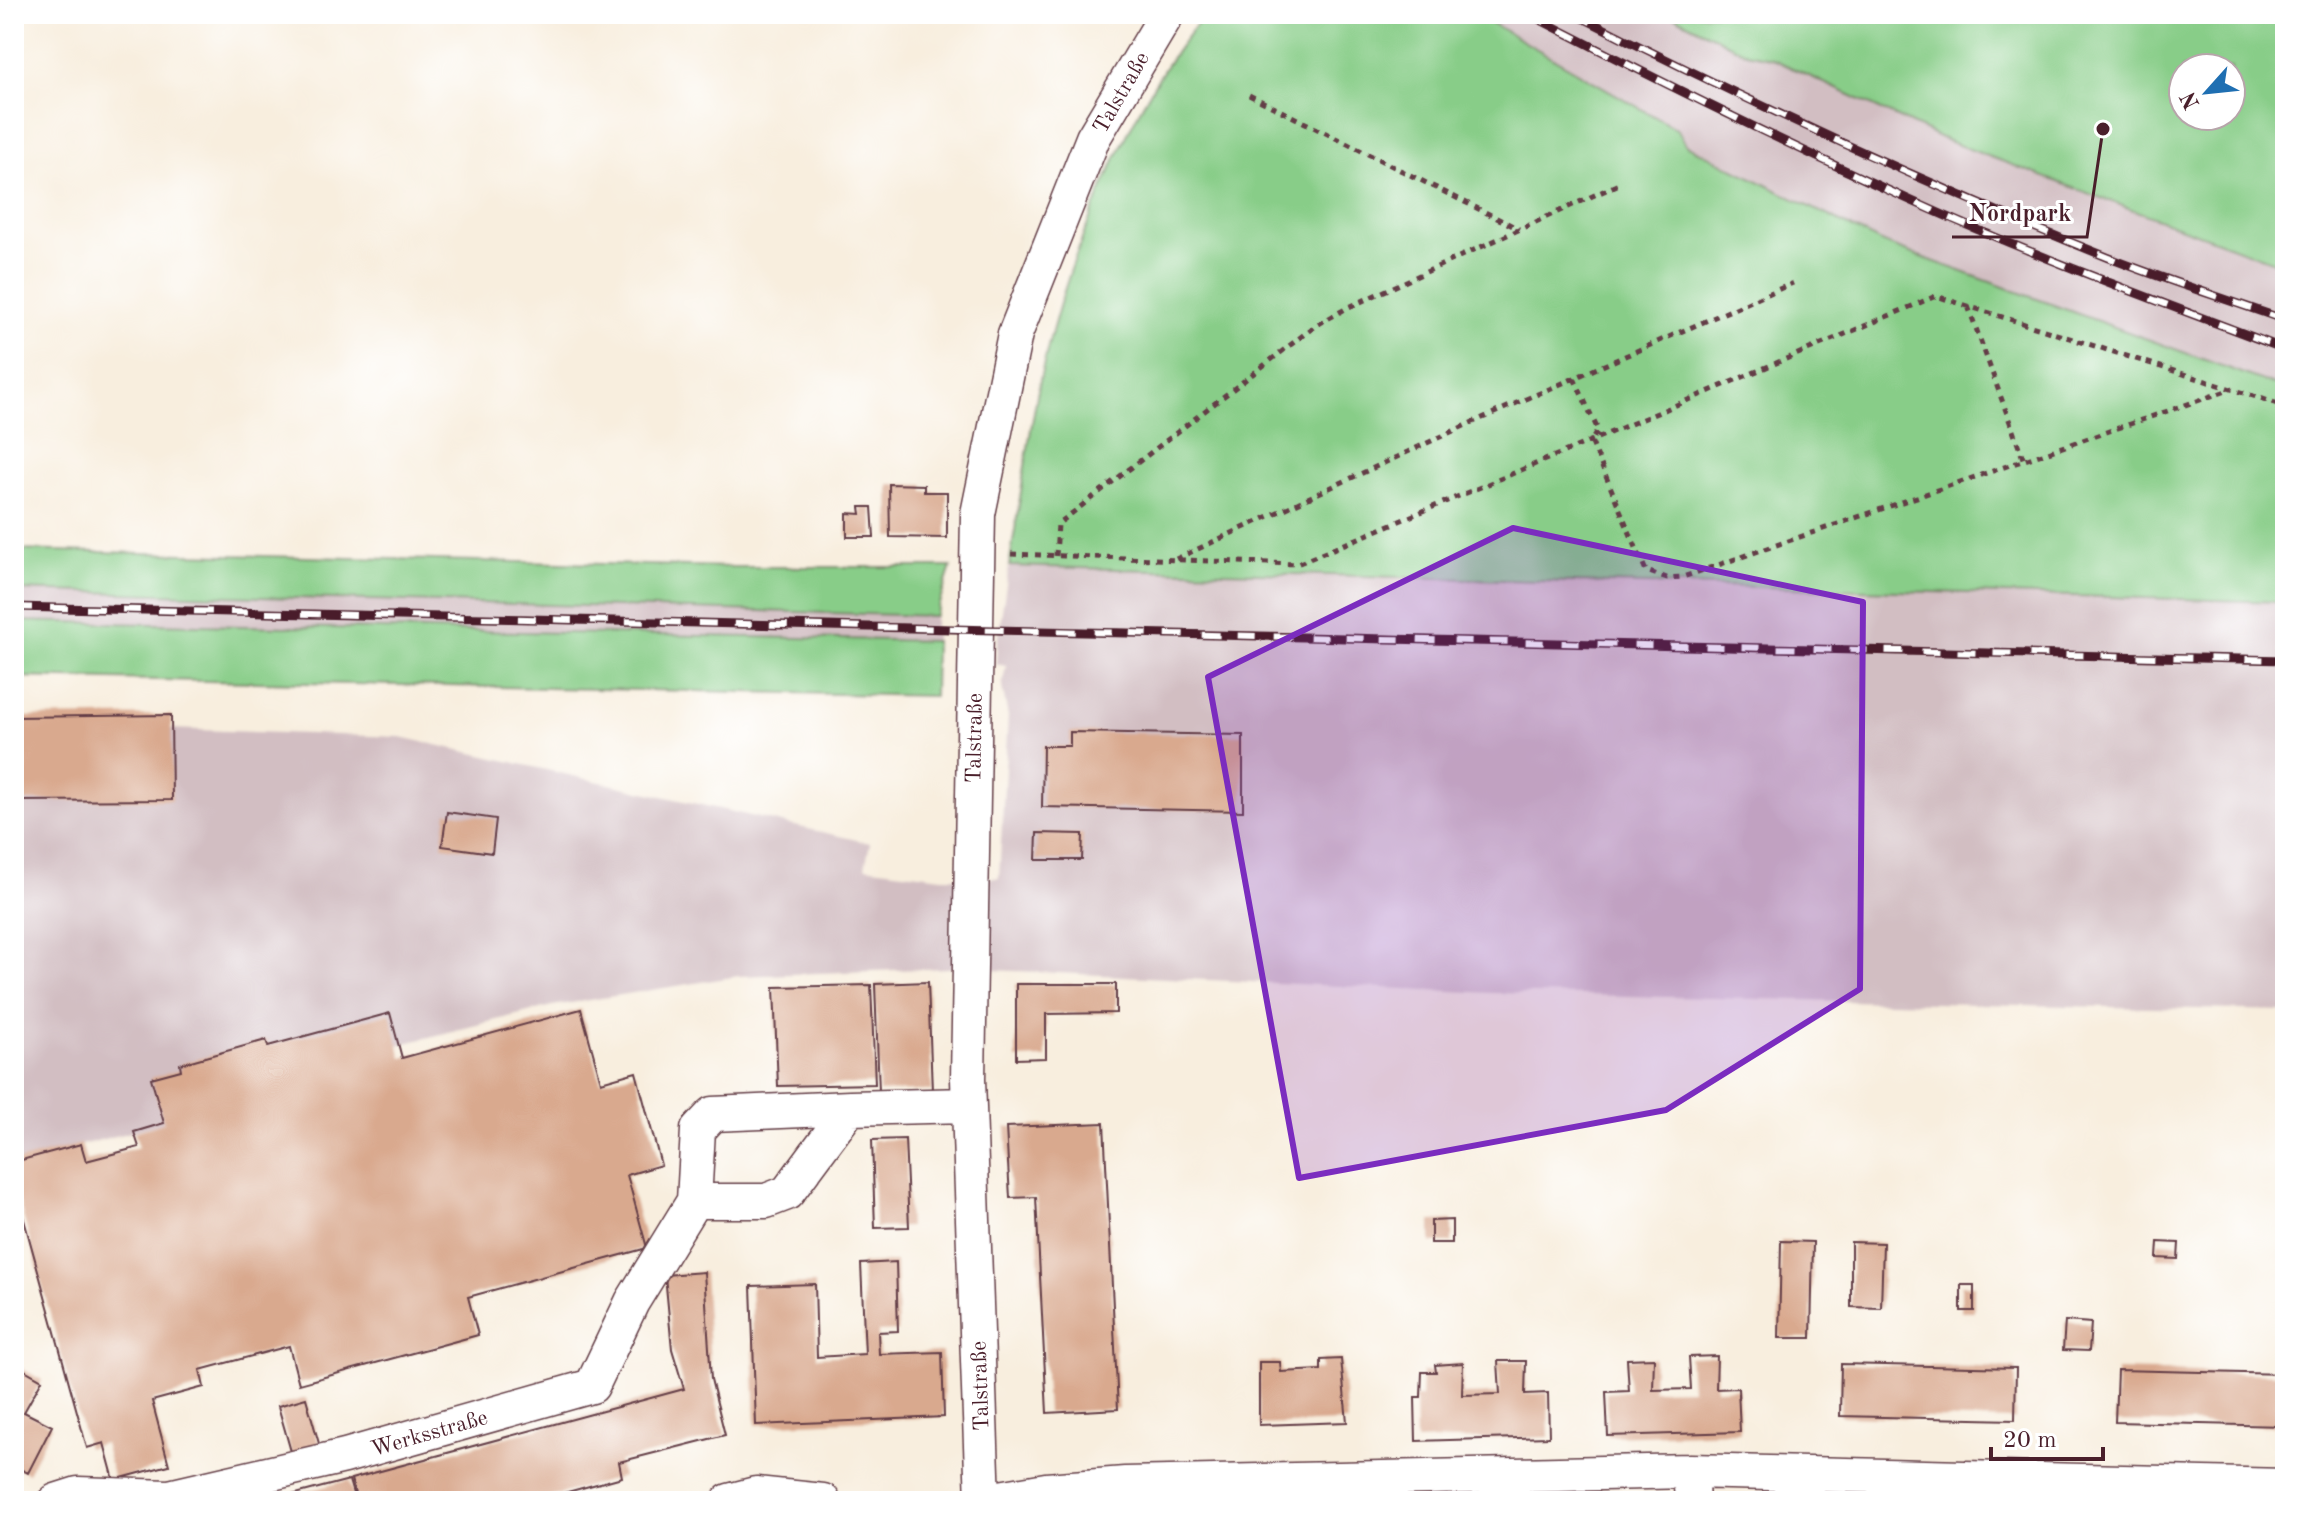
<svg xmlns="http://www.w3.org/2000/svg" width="2299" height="1515" font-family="'Old Standard TT',serif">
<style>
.industrial{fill:#d2bec2}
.green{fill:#88cd88;stroke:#69765a;stroke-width:2;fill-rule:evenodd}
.building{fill:#d9a98e}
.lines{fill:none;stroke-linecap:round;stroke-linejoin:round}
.street-casing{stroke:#643e46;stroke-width:37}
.path{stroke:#643e46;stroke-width:5;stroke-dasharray:6 6;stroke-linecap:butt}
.street{stroke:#fff;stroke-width:34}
.rail-casing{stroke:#4a1f2b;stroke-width:9}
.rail{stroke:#fff;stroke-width:6;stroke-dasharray:18;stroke-linecap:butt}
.marked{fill:#7b2cbf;fill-opacity:0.2;stroke:#7b2cbf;stroke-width:6;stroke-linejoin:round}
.labels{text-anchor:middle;stroke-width:6;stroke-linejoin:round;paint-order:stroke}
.street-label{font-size:22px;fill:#4a1f2b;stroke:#fff}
.leader{fill:none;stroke:#4a1f2b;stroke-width:3}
.callout-dot{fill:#4a1f2b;stroke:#fff;stroke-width:3}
.callout-label{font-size:24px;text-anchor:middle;font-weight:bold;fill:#4a1f2b;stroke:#fff;stroke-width:6;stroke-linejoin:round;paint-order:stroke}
</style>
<rect width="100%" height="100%" fill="#fff"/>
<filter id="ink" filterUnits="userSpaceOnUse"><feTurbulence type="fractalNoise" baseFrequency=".0125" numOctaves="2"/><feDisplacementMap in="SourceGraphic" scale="16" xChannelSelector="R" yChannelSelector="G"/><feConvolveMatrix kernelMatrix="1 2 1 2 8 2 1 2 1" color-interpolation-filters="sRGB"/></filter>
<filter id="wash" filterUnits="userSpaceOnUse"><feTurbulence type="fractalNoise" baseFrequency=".006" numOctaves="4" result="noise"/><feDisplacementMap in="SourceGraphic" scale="32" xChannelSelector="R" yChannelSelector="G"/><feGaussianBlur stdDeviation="1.8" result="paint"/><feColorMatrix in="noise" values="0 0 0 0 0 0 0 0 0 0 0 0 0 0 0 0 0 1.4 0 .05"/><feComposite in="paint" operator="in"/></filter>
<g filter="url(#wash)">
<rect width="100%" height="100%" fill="#f8eede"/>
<!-- industrial -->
<path class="industrial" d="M1476 14H1669L1746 53 1771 58 1950 142 2285 266V389L1883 243 1686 145 1677 130Z
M1009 566 2285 602V1011L1491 993 949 968 739 976 552 1006 398 1045 389 1013 268 1046 265 1041 180 1064 181 1070 152 1078 164 1123 14 1163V801L171 800 170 729 401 737 870 843 865 867 942 877 999 878 1008 716 1002 687 1006 666 996 664 997 643Z
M14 590 935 616V641L14 621Z"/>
<!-- green -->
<path class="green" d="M1206 14H1476L1678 130 1686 145 1883 243 2285 389V602L1009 566C1020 503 1028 438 1041 375 1066 264 1129 98 1206 14Z
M1669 14H2285V266L1950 142 1771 58 1746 53ZM2183 68H2231V116H2183Z
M14 550 733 567H951L935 616 14 590Z
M14 621 935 641 934 696 14 677Z"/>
<g id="blocks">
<!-- building -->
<path class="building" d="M889 484 924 485V492H947V538L890 537Z
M860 507H872L874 537H847V513L861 514Z
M171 715 172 800 14 801V717Z
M1070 732 1243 735V811L1042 807 1043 746H1070Z
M447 812 496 819 492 853 442 846Z
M1037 833 1083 834 1082 860H1036Z
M928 982 932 1091 879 1092 875 984Z
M1016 984H1116V1013L1046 1014V1058L1016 1059Z
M871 985 875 1084 778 1086 774 987Z
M581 1009 601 1082 636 1072 661 1165 627 1175 647 1248 468 1297 478 1335 299 1384 289 1346 200 1370 204 1387 152 1401 169 1465 114 1480 104 1443 87 1448 18 1198 14 1199V1162L81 1144 86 1161 139 1147 134 1132 164 1123 151 1078 181 1070 180 1064 266 1040 268 1046 390 1013 402 1058Z
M1104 1123 1118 1409 1047 1413 1036 1197 1010 1198 1006 1127Z
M905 1139 909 1227 875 1228 872 1140Z
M1452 1220V1243H1431V1221Z
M1781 1241 1813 1242 1811 1338H1779Z
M1851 1242 1883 1243 1881 1308 1851 1307Z
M2158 1242 2179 1243 2178 1259 2157 1258Z
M896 1262 898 1331 878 1332 879 1354 942 1352 944 1417 756 1425 751 1286 815 1284 817 1357 865 1354 861 1264Z
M704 1272 711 1379 725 1435 619 1462 622 1477 535 1501H357L351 1479 684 1389 672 1349 665 1275Z
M1961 1285H1974V1311H1961Z
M2065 1321 2091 1323 2089 1351 2063 1350Z
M1717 1356 1716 1389 1738 1388 1740 1432 1608 1436 1606 1392 1629 1391 1627 1359 1654 1358 1653 1390 1691 1389 1689 1357Z
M1341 1359 1347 1422 1259 1425V1362H1280L1281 1372 1321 1370V1360Z
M1498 1361H1526L1525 1394 1548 1393 1549 1437 1416 1441 1415 1397H1421L1422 1372H1436L1435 1365 1463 1363 1462 1395 1500 1394Z
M14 1364 42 1380 24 1412 52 1426 28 1473 14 1466Z
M1841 1364 2016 1368 2015 1420 1840 1416Z
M2117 1370 2285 1374V1426L2115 1422Z
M306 1398 322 1454 294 1462 278 1406Z
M349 1480 355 1501H273V1500Z"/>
</g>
</g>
<g filter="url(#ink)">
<use href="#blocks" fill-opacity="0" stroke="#643e46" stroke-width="2"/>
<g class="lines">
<defs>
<path id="street" d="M850 1108 968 1105
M1690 1471 1692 1501
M56 1501 78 1494 169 1497 345 1456 592 1386 632 1302 694 1201 698 1130 713 1114 850 1108 787 1193 766 1201H694
M729 1501 756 1494 823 1501
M982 1501 1046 1490 1125 1484 1690 1471 2285 1486
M983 1501 968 1079 978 514 1015 334 1093 138 1167 14"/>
</defs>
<!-- street casing -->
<use href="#street" class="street-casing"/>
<!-- path -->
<path class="path" d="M1249 95 1519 229
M1968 306 2024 461
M1574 378 1598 430 1591 441 1646 571 1667 578 1683 577 2232 389
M1011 554 1297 564 1936 296 2285 406
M1056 556 1058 524 1315 326 1347 308 1619 184
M1176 559 1464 426 1793 283"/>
<!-- street -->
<use href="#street" class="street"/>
<defs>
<path id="rail" d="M1529 14C1655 79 1782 142 1912 201 2034 256 2160 302 2285 349
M1575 14C1749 102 1926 184 2107 257 2165 280 2226 299 2285 320
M14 607 2285 660"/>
</defs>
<!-- rail casing -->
<use href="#rail" class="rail-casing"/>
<!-- rail -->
<use href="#rail" class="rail"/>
</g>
</g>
<!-- marked area -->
<path class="marked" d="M1513 528 1863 602 1860 989 1666 1110 1299 1178 1208 677Z"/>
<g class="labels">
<!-- street labels -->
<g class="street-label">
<text transform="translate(1120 92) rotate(-60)" y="8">Talstraße</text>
<text transform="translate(973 738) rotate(-89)" y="8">Talstraße</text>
<text transform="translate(979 1386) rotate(-92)" y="8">Talstraße</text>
<text transform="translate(429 1432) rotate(-16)" y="8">Werksstraße</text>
</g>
</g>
<!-- callouts -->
<path class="leader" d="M2103 129L2087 237H1952"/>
<circle class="callout-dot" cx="2103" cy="129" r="8"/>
<g class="callout-label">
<text x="2020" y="221">Nordpark</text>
</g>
<!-- margin -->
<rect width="2299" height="1515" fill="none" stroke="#fff" stroke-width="48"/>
<!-- north arrow -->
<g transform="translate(2207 92) rotate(243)"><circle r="38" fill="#ffffff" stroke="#b7a5aa" stroke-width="2"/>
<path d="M0-6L14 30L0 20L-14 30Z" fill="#1f6fb2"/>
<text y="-12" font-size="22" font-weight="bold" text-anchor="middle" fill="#4a1f2b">N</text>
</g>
<!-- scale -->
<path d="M1991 1447v12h112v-12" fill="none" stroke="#4a1f2b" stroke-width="4"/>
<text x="2003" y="1447" font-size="24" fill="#4a1f2b" stroke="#ffffff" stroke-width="6" paint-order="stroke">20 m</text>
</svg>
